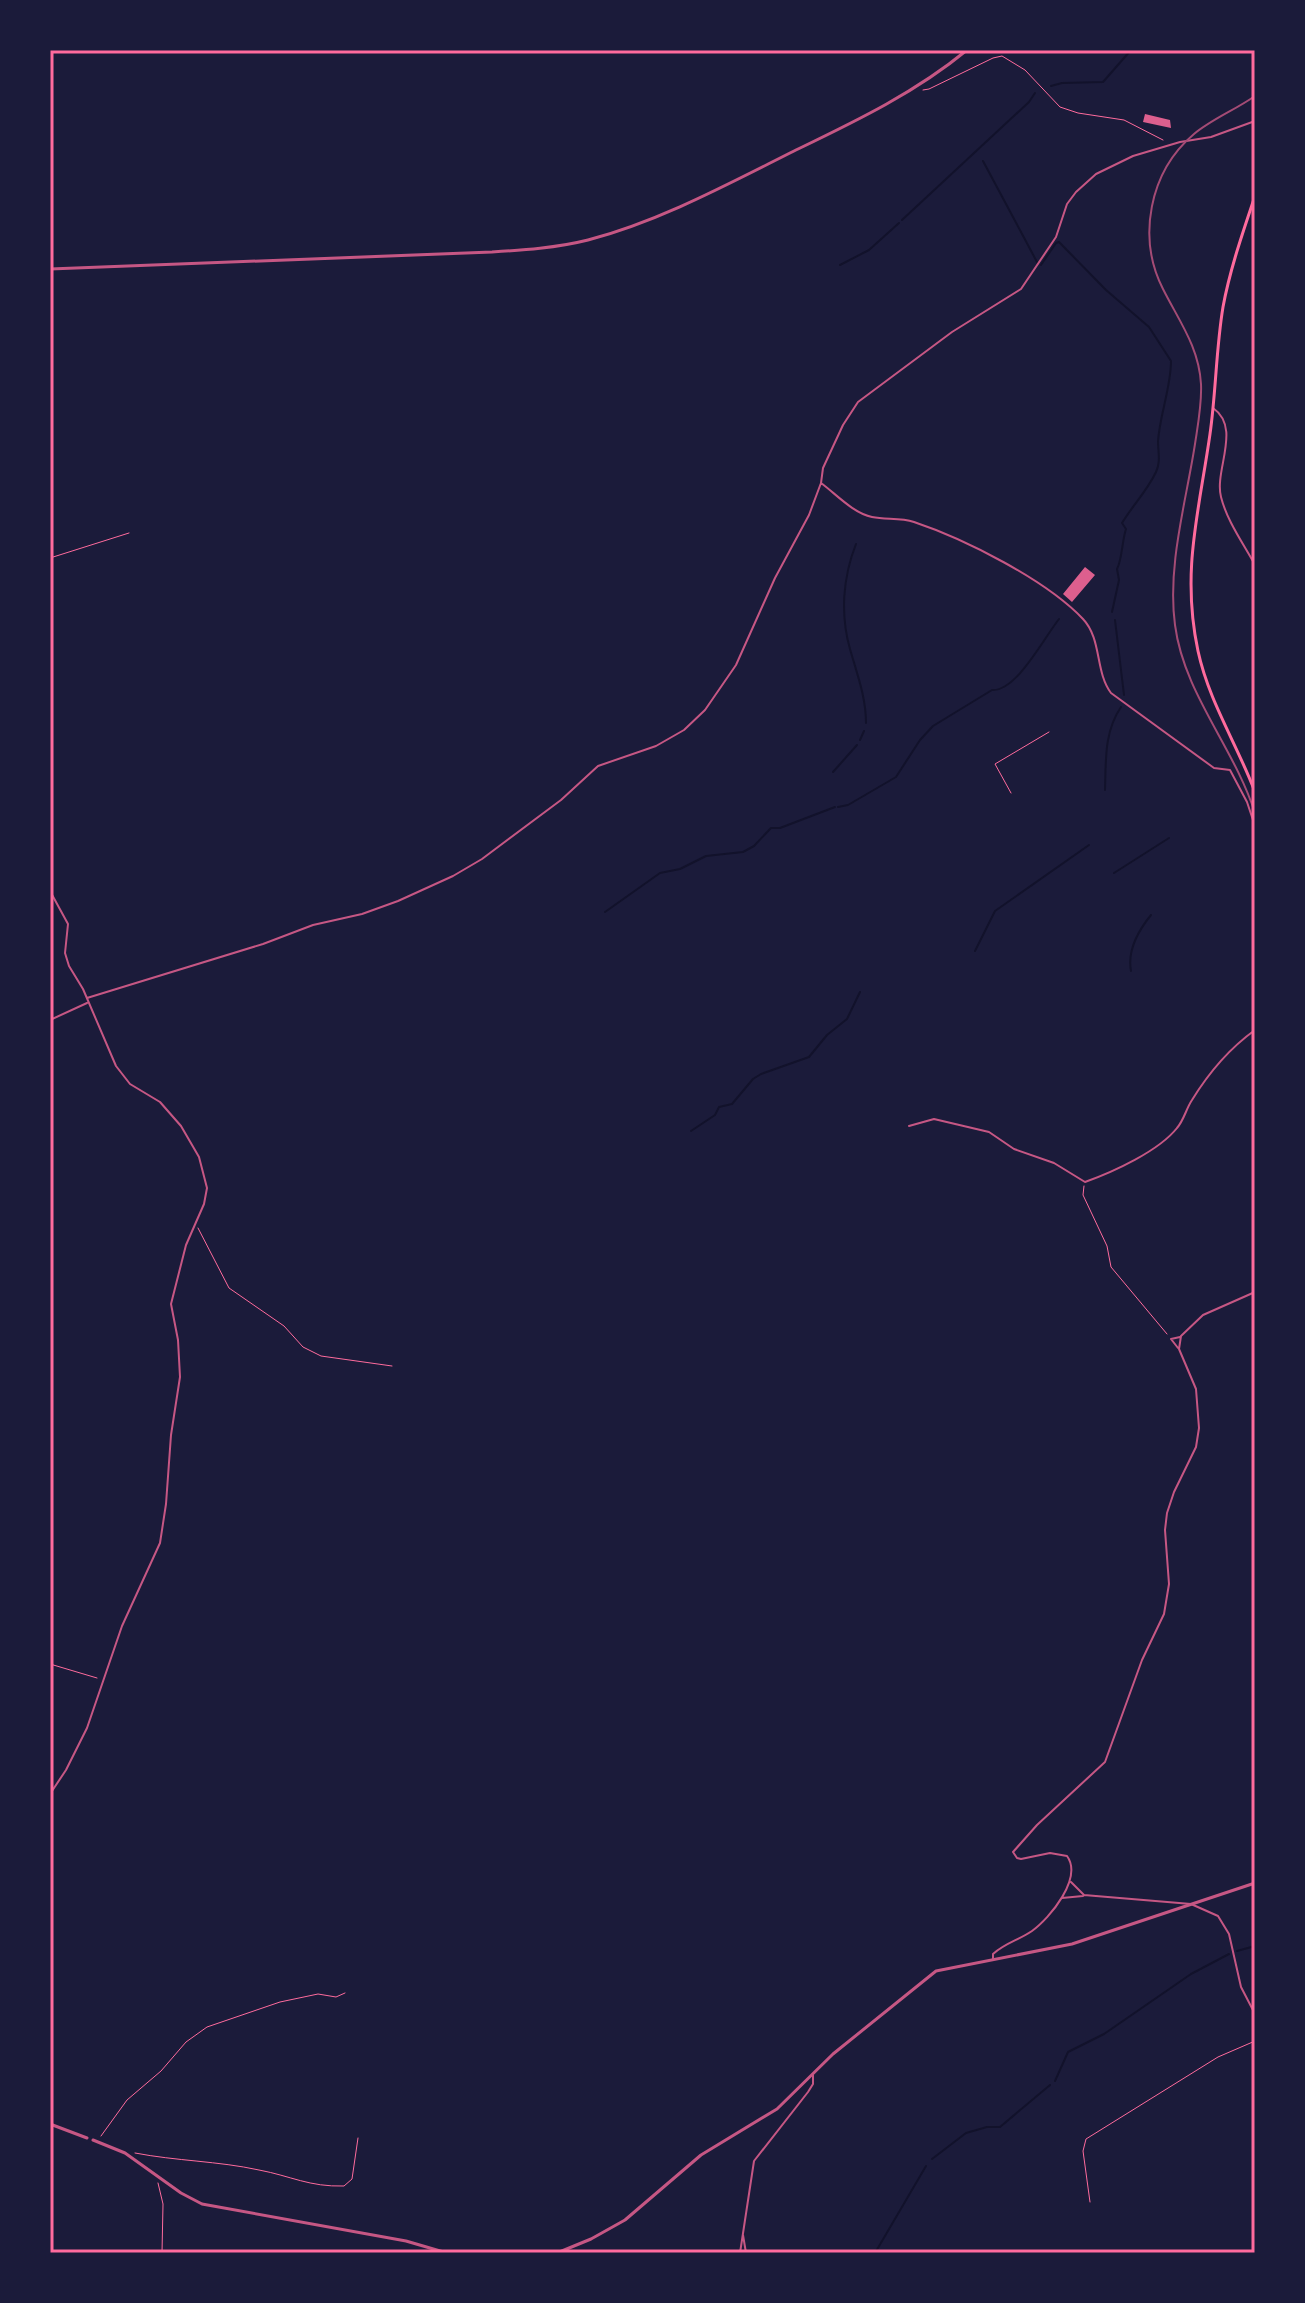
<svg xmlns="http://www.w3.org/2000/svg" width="1305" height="2303" font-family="'Playfair Display',serif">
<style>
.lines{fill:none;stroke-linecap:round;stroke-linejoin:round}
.stream{stroke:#12122b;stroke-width:2}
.building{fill:#dd5f8e}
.path{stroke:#ff6b9d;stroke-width:1}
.minor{stroke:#c65784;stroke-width:2}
.tertiary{stroke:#c65784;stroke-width:3}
.secondary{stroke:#ff6b9d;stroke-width:3}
.rail{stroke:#a44b75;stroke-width:2}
.neatline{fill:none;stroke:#ff6b9d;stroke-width:3}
</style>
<rect width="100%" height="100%" fill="#1b1b3a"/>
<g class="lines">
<!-- stream -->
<path class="stream" d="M1051 86 1062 83 1103 82 1131 50
M983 161 1037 262
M902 220 1029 102 1035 93
M840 265 869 250 899 223
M1041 265 1056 243 1059 242 1106 290 1149 327 1171 361C1171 387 1160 414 1158 441 1158 452 1161 461 1156 472 1147 491 1133 505 1122 523L1126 529C1122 541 1122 560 1117 569L1119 580 1112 612
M856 544C843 577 840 614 850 649 857 674 866 697 866 723
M1115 620 1124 695
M860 740 864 731
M833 772 857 745
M1105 790C1106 760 1104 732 1121 707
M838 807 848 805 896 777 920 740 933 726 992 690C1016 692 1044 638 1059 619
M1114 873 1169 838
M605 912 660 873 680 869 706 856 743 852 754 846 771 828H780L835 807
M975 951 995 911 1089 845
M1131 971C1127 950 1138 931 1151 915
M691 1131 715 1115 719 1107 732 1104 753 1079 761 1074 809 1057 827 1035 847 1019 860 992
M1237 1951 1255 1946
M1055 2081 1068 2052 1104 2034 1191 1974 1229 1954
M932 2159 966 2133 987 2127H1000L1050 2085
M875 2253 926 2166"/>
</g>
<!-- building -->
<path class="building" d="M1145 114 1170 120 1171 128 1143 122Z
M1085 567 1095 575 1072 602 1063 594Z"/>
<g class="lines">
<!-- path -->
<path class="path" d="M923 90 929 89 993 58 1002 56 1025 70 1060 107 1078 113 1124 120 1163 140
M50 558 129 533
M1011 793 995 764 1049 732
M1084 1186 1083 1195 1107 1246 1111 1267 1167 1334
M198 1228 229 1288 284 1326 303 1347 321 1356 392 1366
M50 1664 97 1678
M101 2136 127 2100 161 2071 186 2042 207 2027 280 2002 318 1994 336 1997 345 1993
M135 2153C176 2161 218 2161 259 2170 291 2176 309 2187 344 2186L352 2179 358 2138
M158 2183 163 2204 162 2253
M1090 2202 1083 2151 1086 2139 1218 2057 1255 2041"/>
<!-- minor -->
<path class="minor" d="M1213 408C1242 428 1214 470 1221 497 1227 521 1243 543 1255 565
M821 483C836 494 853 513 872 517 886 520 900 517 914 522 965 539 1046 580 1083 619 1102 639 1095 672 1111 693L1214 768 1230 770 1247 802 1255 826
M50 891 68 924 65 953 69 966 83 989 116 1066 130 1084 160 1102 181 1126 199 1157 207 1188 204 1204 186 1245 171 1304 178 1340 180 1377 171 1435 166 1504 160 1543 122 1626 87 1728 66 1770 50 1794
M87 998 263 944 313 925 362 914 398 901 453 876 482 859 561 800 598 766 656 746 684 730 705 710 736 665 775 578 809 515 821 483 823 468 843 425 858 402 952 332 1021 289 1056 237 1067 204 1076 192 1096 174 1133 156 1180 142 1211 137 1255 121
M50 1020 87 1003
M909 1126 934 1119 989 1132 1014 1149 1054 1163 1085 1182C1113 1172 1159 1151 1177 1128 1184 1120 1186 1109 1192 1100 1208 1074 1230 1048 1255 1030
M1178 1348 1171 1339 1180 1337
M1071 1882 1084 1895 1191 1904 1218 1916 1229 1934 1241 1987 1255 2014
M1062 1898 1083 1896
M993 1959V1954C1005 1943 1019 1940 1032 1931 1050 1918 1083 1878 1067 1856L1050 1853 1021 1859 1017 1858 1013 1852 1037 1825 1105 1762 1142 1660 1164 1614 1169 1584 1165 1530 1167 1513 1174 1492 1196 1447 1199 1428 1196 1389 1179 1349 1181 1336 1203 1315 1255 1292
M743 2235 746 2253
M740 2253 754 2161 808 2092 813 2084V2075"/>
<!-- tertiary -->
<path class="tertiary" d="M50 269 492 252C524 250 556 248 588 240 660 221 728 184 794 151 854 122 915 93 967 50
M50 2124 87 2138
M93 2140 125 2153 181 2193 202 2204 406 2241 447 2253
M557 2253 591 2239 625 2220 701 2155 777 2109 833 2054 936 1971 1072 1944 1255 1883"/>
<!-- secondary -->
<path class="secondary" d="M1255 196C1243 232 1230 269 1223 307 1216 349 1216 392 1210 434 1199 512 1181 571 1198 651 1209 702 1237 744 1255 792"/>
<!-- rail -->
<path class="rail" d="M1255 96C1235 110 1212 119 1194 134 1149 172 1137 238 1163 289 1179 321 1199 347 1201 384 1202 404 1198 424 1195 444 1186 502 1167 566 1175 625 1184 694 1234 747 1255 813"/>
</g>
<!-- border -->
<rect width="1305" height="2303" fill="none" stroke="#1b1b3a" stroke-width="104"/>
<rect x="52" y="52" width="1201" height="2199" class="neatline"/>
</svg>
